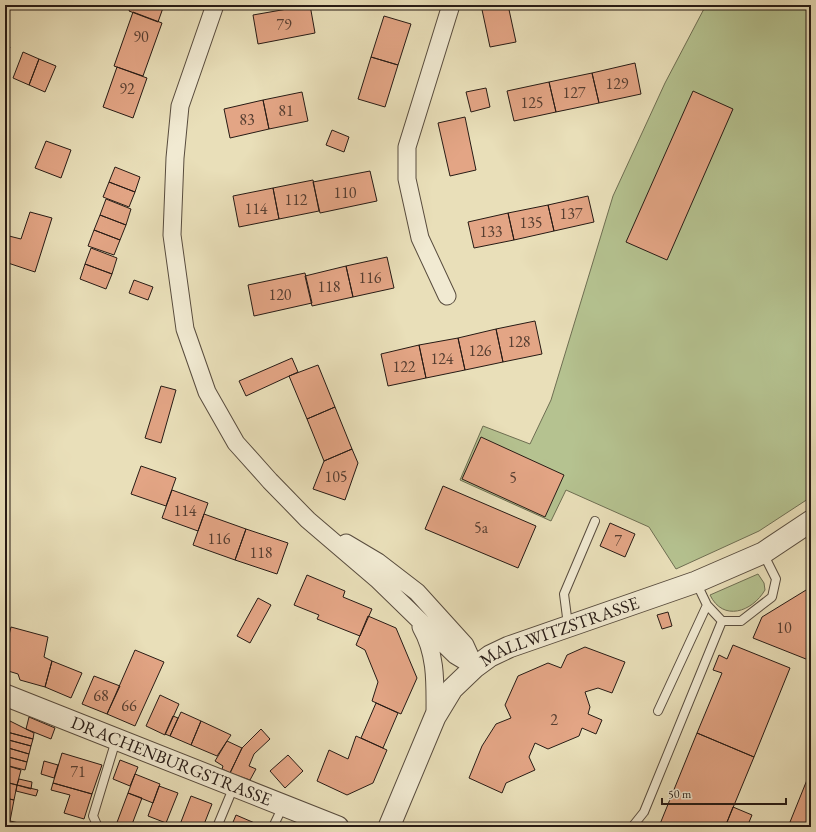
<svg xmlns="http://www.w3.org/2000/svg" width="816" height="832" font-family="'EB Garamond',serif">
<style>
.green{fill:#b5c290;stroke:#6e6e52}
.building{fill:#e3a585;stroke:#271b15}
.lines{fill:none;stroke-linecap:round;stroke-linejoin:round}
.service-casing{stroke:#584c3e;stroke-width:10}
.minor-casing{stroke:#584c3e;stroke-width:19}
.tertiary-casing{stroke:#584c3e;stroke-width:23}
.service{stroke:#f1ead2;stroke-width:8}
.minor{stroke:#f1ead2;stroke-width:17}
.tertiary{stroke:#f1ead2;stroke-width:21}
.labels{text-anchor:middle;stroke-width:3.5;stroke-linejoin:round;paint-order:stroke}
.number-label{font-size:16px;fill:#563e31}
.street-label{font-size:18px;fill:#271b15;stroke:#f1ead2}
</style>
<rect width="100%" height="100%" fill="#e9dfb9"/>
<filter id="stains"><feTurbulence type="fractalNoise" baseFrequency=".005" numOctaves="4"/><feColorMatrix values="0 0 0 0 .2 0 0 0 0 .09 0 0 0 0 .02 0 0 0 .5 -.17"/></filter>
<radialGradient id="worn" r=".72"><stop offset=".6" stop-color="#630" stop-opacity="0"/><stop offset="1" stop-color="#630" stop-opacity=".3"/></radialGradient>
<!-- green -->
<path class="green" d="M706 5H811V497L759 531 676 569 649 527 566 490 551 521 460 480 483 426 530 444 551 400 613 196 665 83Z
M758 574 764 583 765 590C752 612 723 622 710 595Z"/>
<!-- building -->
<path class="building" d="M131 5H164L158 22 129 11Z
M310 5 315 33 258 44 253 15Z
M481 5H508L516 42 490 47Z
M133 12 162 23 143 76 114 66Z
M384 16 411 24 398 65 371 57Z
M5 45 10 47 5 58Z
M23 52 39 59 29 85 13 78Z
M371 57 398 65 385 107 358 99Z
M39 59 56 66 45 92 29 85Z
M635 63 641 94 599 103 592 73Z
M117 67 147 78 133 118 103 107Z
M592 73 599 103 556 112 549 82Z
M549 82 556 112 514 121 507 91Z
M486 88 490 107 471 112 466 92Z
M693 91 733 109 667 260 626 242Z
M302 92 308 121 269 129 263 100Z
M263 100 269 129 230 138 224 109Z
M465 117 476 170 450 176 438 123Z
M332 130 349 137 344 152 326 145Z
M46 141 71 150 61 178 35 168Z
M115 167 140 177 135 192 109 182Z
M370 171 377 201 320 213 313 182Z
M313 180 319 211 279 219 273 188Z
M109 182 135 192 129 207 103 197Z
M273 188 279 219 239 227 233 196Z
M588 196 594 222 554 231 548 205Z
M106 199 131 209 126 225 100 215Z
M548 205 554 231 514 240 508 213Z
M30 212 52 218 35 272 5 262V235L21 239Z
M508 213 514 240 474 248 468 222Z
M100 215 126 225 120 240 94 230Z
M94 230 120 240 114 255 88 246Z
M91 248 117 258 112 274 85 264Z
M387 257 394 288 353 297 346 266Z
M85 264 112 274 106 289 80 279Z
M346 266 353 297 312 306 305 276Z
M305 273 312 303 254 316 248 285Z
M134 280 153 287 148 300 129 293Z
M535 321 542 354 503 362 496 329Z
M496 329 503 362 465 370 458 338Z
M458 338 465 370 426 378 419 345Z
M419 345 426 378 388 386 381 354Z
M292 358 298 372 246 396 239 381Z
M318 365 335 407 307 419 289 376Z
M161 386 176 390 161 443 145 438Z
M335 407 352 449 324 461 307 419Z
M481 437 564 475 545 517 462 479Z
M352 449 358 463 345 500 313 489 324 461Z
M141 466 176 478 166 506 131 494Z
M443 486 536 526 518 568 425 529Z
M172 490 208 503 198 531 162 518Z
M204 514 246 529 235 560 193 545Z
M610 523 635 534 625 557 600 546Z
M246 529 288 543 277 574 235 560Z
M307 575 345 591 343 597 372 609 360 636 317 619 319 615 294 605Z
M811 587V661L753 638 762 617Z
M258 598 271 605 250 643 237 636Z
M668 612 672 626 662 629 657 615Z
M368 616 396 628 417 678 401 714 372 701 378 682 365 650 356 645Z
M11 627 48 637 44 657 52 661 45 687 20 680 18 674 5 670V651Z
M733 645 790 668 754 757 697 733 722 673 713 670 719 655 727 659Z
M585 647 625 662 612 693 598 688 585 692 590 707 588 714 602 720 596 734 582 728 579 736 548 749 535 743 529 757 535 770 506 783 502 793 469 778 482 746 496 724 511 718 505 705 518 676 548 663 561 668 567 655Z
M135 650 164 662 135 726 107 714Z
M52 661 82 673 71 698 45 687Z
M94 676 120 686 107 714 82 704Z
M160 695 179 704 165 735 146 726Z
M376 703 398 713 383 748 361 738Z
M181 712 201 721 191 745 170 736Z
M173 716 178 718 170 736 165 734Z
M29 717 55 728 51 739 26 729Z
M10 721 34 733 33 739 7 732Z
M201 721 231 735 217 756 191 745Z
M261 729 270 739 254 754 249 766 256 769 250 780 230 773 242 748Z
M7 732 33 739 31 746 5 739Z
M697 733 754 757 725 827H667L660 824Z
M356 736 387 750 373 783 347 795 317 781 329 750 348 759Z
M5 739 31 746 29 754 5 747Z
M227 741 242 748 230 773 222 769 223 766 215 761Z
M5 747 29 754 27 762 5 756Z
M62 753 102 765 92 794 53 783Z
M288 755 303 771 285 788 270 771Z
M5 756 27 762 25 770 5 765Z
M120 760 138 767 130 786 113 779Z
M44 761 58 765 54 778 41 774Z
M5 765 21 770 17 785 5 782Z
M811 770V816L807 827H788Z
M135 774 160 784 153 803 128 793Z
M19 779 32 782 31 789 17 785Z
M5 782 17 785 14 800 5 798Z
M53 783 92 794 84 819 64 813 70 795 51 790Z
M17 785 38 790 36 796 16 791Z
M159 786 178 793 166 823 148 816Z
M128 793 142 798 131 827H121L116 825Z
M191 796 212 804 203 827H179Z
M5 798 14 800 10 821 19 823 18 827H5Z
M733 807 752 815 747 827H725Z
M236 815 264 827H231Z
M19 824 29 827H18Z"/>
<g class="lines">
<defs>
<path id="service" d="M696 582 707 605 722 621H741L772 597 776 579 763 553
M568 625 564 594 595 521
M658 711 707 605
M98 827 93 816 116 740
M217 827 234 786
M273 827 283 806
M632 827 644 812 722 621"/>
<path id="minor" d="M215 5 180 106 175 158 172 235 185 329 207 392 236 443 270 481 308 520 377 579 455 655 475 667
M447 296 420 238 407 179V147L451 5
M346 543 378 562 417 592 465 645 475 667
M421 627C437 655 435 685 435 717"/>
<g id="tertiary">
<path id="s1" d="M5 695 338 827"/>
<path id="s2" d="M389 827 435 717 452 689 475 667 490 656 509 647 696 582 763 553 811 521"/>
</g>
</defs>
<!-- service casing -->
<use href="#service" class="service-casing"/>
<!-- minor casing -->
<use href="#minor" class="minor-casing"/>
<!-- tertiary casing -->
<use href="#tertiary" class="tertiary-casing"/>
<!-- service -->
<use href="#service" class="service"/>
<!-- minor -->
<use href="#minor" class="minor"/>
<!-- tertiary -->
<use href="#tertiary" class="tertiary"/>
</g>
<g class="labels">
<!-- number labels -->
<g class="number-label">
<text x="284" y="30">79</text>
<text x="141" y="42">90</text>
<text x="617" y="89">129</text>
<text x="127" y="94">92</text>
<text x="574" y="98">127</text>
<text x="532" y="108">125</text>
<text x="286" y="116">81</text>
<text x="247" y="125">83</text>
<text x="345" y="198">110</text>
<text x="296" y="205">112</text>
<text x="256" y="214">114</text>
<text x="571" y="219">137</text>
<text x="531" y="228">135</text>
<text x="491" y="237">133</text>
<text x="370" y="283">116</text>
<text x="329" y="292">118</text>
<text x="280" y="300">120</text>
<text x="519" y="347">128</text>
<text x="480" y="356">126</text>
<text x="442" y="364">124</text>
<text x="404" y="372">122</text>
<text x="336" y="482">105</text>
<text x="513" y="483">5</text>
<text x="185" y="516">114</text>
<text x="481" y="533">5a</text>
<text x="219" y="544">116</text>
<text x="618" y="546">7</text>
<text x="261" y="558">118</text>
<text x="784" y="633">10</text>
<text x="101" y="701">68</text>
<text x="129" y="711">66</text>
<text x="554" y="725">2</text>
<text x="78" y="777">71</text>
</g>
<!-- street labels -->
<g class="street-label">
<text dy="6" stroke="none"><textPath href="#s2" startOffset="276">MALLWITZSTRASSE</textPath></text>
<text dy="6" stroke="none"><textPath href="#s1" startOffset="179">DRACHENBURGSTRASSE</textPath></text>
</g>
</g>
<!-- margin -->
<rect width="816" height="832" fill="none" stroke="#e9dfb9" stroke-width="20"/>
<rect x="6" y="6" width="804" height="820" fill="none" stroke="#271b15" stroke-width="2"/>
<rect x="10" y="10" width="796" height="812" fill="none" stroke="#271b15"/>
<!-- scale -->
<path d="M662 798v6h124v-6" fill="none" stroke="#271b15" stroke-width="2"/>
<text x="668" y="798" font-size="12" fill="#271b15" stroke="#f1ead2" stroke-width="3" paint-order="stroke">50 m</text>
<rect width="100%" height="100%" filter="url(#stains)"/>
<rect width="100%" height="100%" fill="url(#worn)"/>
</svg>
